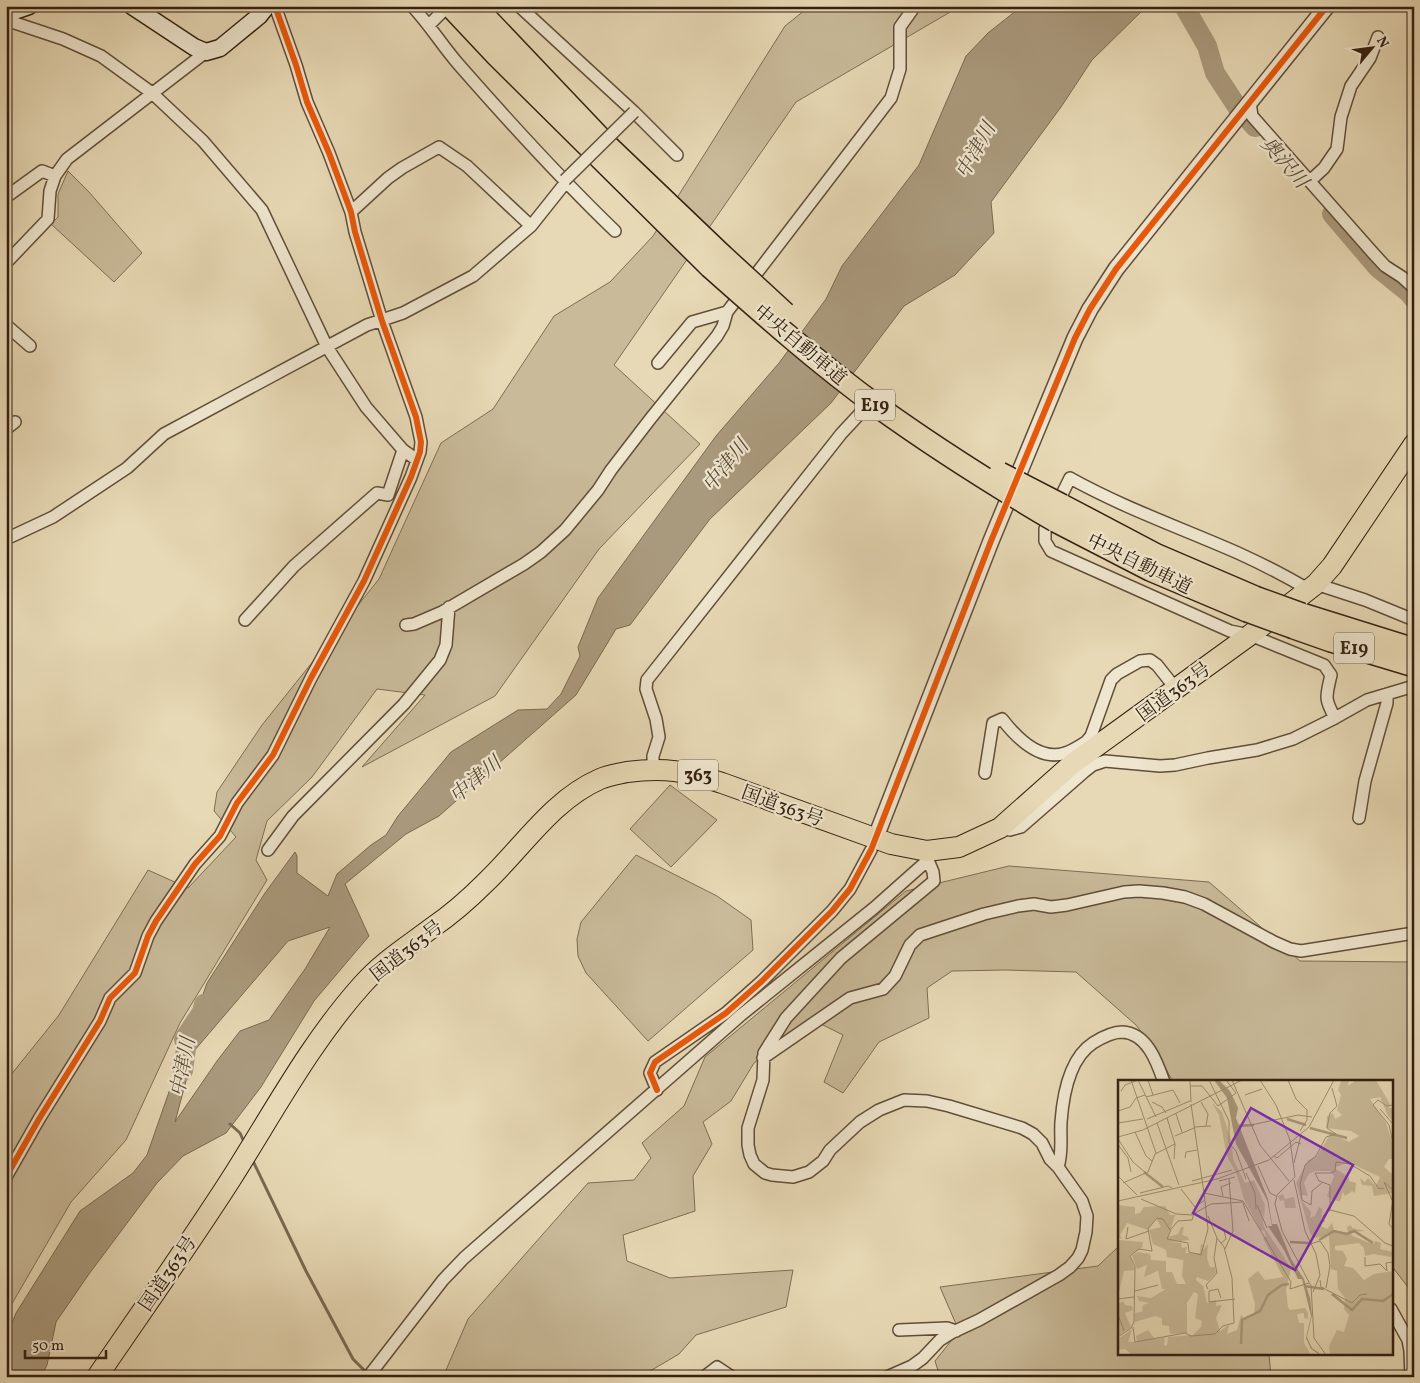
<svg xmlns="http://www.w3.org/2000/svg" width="1420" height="1383" font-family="Vollkorn,'Noto Serif JP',serif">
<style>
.green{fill:#c9ba99;stroke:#7e6d54}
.water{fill:#aa9a7d;stroke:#7b6951;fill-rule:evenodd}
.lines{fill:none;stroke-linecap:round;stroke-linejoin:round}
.stream{stroke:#7b6951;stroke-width:3}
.river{stroke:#aa9a7d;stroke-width:20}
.minor-casing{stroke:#614e39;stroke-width:14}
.tertiary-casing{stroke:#614e39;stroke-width:18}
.secondary-casing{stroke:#342010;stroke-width:19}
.trunk-casing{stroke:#342010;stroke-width:22}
.motorway-casing{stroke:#342010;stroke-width:24}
.minor{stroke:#efe6cf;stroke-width:11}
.tertiary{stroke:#efe6cf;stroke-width:15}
.secondary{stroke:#efe6cf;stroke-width:16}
.trunk{stroke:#e7d9b5;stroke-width:20}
.motorway{stroke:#e7d9b5;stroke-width:21}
.minor-bridge-casing{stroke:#614e39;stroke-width:14;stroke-linecap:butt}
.motorway-bridge-casing{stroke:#342010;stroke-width:24;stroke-linecap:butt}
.minor-bridge{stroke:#efe6cf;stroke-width:11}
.motorway-bridge{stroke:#e7d9b5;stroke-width:21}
.cycleway-casing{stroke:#efe6cf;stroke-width:9}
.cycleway{stroke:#e8590c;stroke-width:6}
.labels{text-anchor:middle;stroke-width:4.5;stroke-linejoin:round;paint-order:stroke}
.shield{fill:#efe6cf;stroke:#6c5b49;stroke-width:1}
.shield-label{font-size:18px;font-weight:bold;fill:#342010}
.street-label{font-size:19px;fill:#342010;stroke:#efe6cf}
.water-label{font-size:20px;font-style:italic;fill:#5d4b36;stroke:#efe6cf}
.inset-river{fill:none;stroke:#aa9a7d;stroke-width:2.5}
.inset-road{fill:none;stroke:#9f8f73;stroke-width:1}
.view{fill:#7b2cbf;fill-opacity:0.15;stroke:#7b2cbf;stroke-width:2.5}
.inset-edge{fill:none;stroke:#342010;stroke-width:2.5}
</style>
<rect width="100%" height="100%" fill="#e7d9b5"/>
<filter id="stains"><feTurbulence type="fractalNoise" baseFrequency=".004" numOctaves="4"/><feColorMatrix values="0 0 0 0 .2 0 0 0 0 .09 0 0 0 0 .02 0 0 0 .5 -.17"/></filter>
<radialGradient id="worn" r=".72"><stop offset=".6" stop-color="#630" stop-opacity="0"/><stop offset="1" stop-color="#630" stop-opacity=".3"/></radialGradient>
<!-- green -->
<path class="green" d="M810 6H956L952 11 796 102 614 365 700 444 599 549 495 696 362 767 425 695 377 689 312 777 267 821 256 860 267 880 180 1023 126 1140 71 1202 6 1314V1081L59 1015 148 870 188 888 236 837 214 811 217 792 262 725 379 579 441 443 493 409 554 316 610 282 653 236 785 26Z
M68 171 89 192 142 253 114 282 51 224 58 217V194Z
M670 785 717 820 671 867 630 829Z
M636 855 717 896 751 920 753 950 648 1041 586 973 578 956 577 939 581 922Z
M1009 866 1209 882 1300 961 1414 962V1295L1391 1265V1082H1173L1159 1056 1136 1025 1076 972 1005 970 952 971 927 988 929 1018 879 1042 843 1093 824 1082 843 1035 813 1020 754 1063 731 1101 703 1122 712 1144 693 1176 695 1211 623 1235 627 1261 670 1278 793 1270 786 1307 696 1335 679 1354 640 1377H443L468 1319 588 1183 634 1180 651 1158 642 1143 684 1106 705 1057 906 891Z
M1119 1246V1354H1269L1271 1377H940L935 1361 959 1331 940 1287 1098 1266Z"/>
<!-- water -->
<path class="water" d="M1022 6H1147L1092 60 1061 107 991 202 994 233 955 275 904 306 831 403 710 519 630 625 616 629 576 695 439 816 406 834 345 884 369 936 314 1001 261 1087 226 1133 183 1156 157 1183 89 1274 56 1322 47 1365 41 1377H6V1338L16 1313 80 1211 133 1173 147 1155 207 983 265 893 295 852 297 856V873L328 896 337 874 371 845 386 835 398 816 451 752 518 710 547 709 561 694 580 656 578 647 598 598 716 436 779 363 826 299 842 266 919 165 966 56 988 33ZM330 927 305 969 269 1020 240 1031 217 1061 175 1122 194 1051 288 941Z"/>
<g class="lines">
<!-- stream -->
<path class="stream" d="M230 1124 240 1133 244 1142
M252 1159 306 1271 353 1359 367 1373"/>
<!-- river -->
<path class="river" d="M1184 6 1207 46 1215 73 1238 108 1255 127
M1332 214 1378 268 1409 293 1414 299
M183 1071 186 1048 184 1039 202 1012 204 1004"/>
<defs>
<path id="minor" d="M412 6C430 25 443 47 460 66 510 123 561 179 615 231
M519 6 634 112 677 155
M6 20 63 39 101 56 152 93 203 141 262 210 327 347 366 407 403 450 417 460
M429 25 448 6
M1250 102 1252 116 1373 253 1385 266 1402 277 1414 288
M1310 181 1324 168 1337 149 1341 117 1351 86 1370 58 1378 37
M6 197 42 171 55 176
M351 212 388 178 402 168 439 147 467 166 531 226
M6 263 48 219 50 191 55 176 67 159 206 52
M6 325 30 346
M658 363 692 322 727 312 891 98 900 69V27L915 6
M6 429 15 422
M6 539 53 517 127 468 164 434 367 325 403 313 473 276 531 226 566 182
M1316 584 1365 600 1414 620
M1309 590C1286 576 1262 564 1238 553 1181 528 1124 508 1070 478L1045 529V541L1051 551 1230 631 1250 635 1324 665 1331 675C1326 697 1324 698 1335 718
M245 620 294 566 377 493 388 495 403 450
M406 625 414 624 442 612 524 564 541 552 565 530 598 490 611 470 651 418 717 336 723 326 727 312
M1090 749 1086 742 1091 736 1111 680 1117 674 1140 661 1150 660 1157 665 1176 689
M653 769V756L659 737 656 719 646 689 647 680 841 434 866 407
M985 773 993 723 1002 719C1016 737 1039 762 1065 753 1072 751 1079 746 1086 742
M1359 818 1365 781 1387 703V694
M1000 828 1010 830 1021 827 1084 772 1093 765 1105 761 1160 766 1175 765 1208 758 1257 750 1293 739 1335 718 1367 700 1414 686
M268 850 293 816 404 704 440 660 446 645 449 607
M763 1058 850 998 883 989 895 976 910 945 920 935 984 914 1018 906 1034 904 1051 907 1067 905 1124 892 1139 891 1163 893 1185 897 1204 904 1274 942 1290 949 1301 951 1414 933
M657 1090 650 1073 655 1062 726 1013 762 981 832 911 850 889 871 850
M1058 1167C1063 1152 1060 1137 1061 1122 1063 1095 1070 1058 1093 1043 1101 1038 1113 1032 1122 1032 1147 1033 1157 1062 1164 1082
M6 1177 39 1119 100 1021 110 998 135 973 148 936 156 921 195 864 220 836 237 803 273 755 311 678 364 581 411 477 420 452 421 442 416 417 382 321 355 232 351 212 329 153 307 102 296 65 275 6
M1391 1309 1408 1340 1410 1351 1411 1377
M899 1330 947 1328 956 1331
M368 1377 443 1280 464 1258 741 1015 874 908 928 860 927 853
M704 1377 717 1367 732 1377
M887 1377 912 1366 923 1358 940 1340 951 1333 979 1320 1059 1275 1070 1267 1078 1258 1082 1250 1086 1232 1087 1216 1082 1201 1058 1167 1050 1159 1042 1143 1033 1134 1022 1128 949 1106 927 1101 904 1100 879 1110 860 1122 830 1150 823 1161 809 1172 793 1177 772 1175 765 1173 754 1164 750 1155 748 1145V1128L763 1080 764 1053 786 1018 841 958 934 881 933 872 928 860"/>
<path id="tertiary" d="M879 829 991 541 1075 338 1090 309 1116 269 1327 6"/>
<path id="secondary" d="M132 6 194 47 206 52 220 48 259 16 267 6
M6 14 29 6"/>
<path id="trunk" d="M97 1377C142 1311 188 1246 231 1179 273 1113 310 1043 362 985 383 961 408 946 433 927 452 914 469 899 485 883 523 847 552 800 600 779 609 775 618 774 627 772 665 767 685 771 722 783L891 844 927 851 959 847 1000 828 1072 764 1250 635 1316 584 1332 566 1414 444"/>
<path id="motorway" d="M450 6 497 56 710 267
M475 6 608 146 721 254
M1062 505 1157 555 1255 597
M1055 521 1150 570 1247 611
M1302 614 1414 649
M1294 628 1331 641 1414 666"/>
</defs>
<!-- minor casing -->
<use href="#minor" class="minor-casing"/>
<!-- tertiary casing -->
<use href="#tertiary" class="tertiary-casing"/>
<!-- secondary casing -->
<use href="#secondary" class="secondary-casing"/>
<!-- trunk casing -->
<use href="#trunk" class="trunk-casing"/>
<!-- motorway casing -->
<use href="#motorway" class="motorway-casing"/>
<!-- minor -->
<use href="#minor" class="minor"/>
<!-- tertiary -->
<use href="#tertiary" class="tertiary"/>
<!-- secondary -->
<use href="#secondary" class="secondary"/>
<!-- trunk -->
<use href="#trunk" class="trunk"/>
<!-- motorway -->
<use href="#motorway" class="motorway"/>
<defs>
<path id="minor-bridge" d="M565 180 634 112"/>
<path id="motorway-bridge" d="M721 254 785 313
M710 267C764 315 818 363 877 406 934 447 994 485 1055 521
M1000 473 1062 505
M1255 597 1302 614
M1247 611 1294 628"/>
</defs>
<!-- minor-bridge casing -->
<use href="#minor-bridge" class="minor-bridge-casing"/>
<!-- motorway-bridge casing -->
<use href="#motorway-bridge" class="motorway-bridge-casing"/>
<!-- minor-bridge -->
<use href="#minor-bridge" class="minor-bridge"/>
<!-- motorway-bridge -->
<use href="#motorway-bridge" class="motorway-bridge"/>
<defs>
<path id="cycleway" d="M657 1090 650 1073 655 1062 726 1013 762 981 832 911 850 889 871 850 991 541 1075 338 1090 309 1116 269 1327 6
M6 1177 39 1119 100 1021 110 998 135 973 148 936 156 921 195 864 220 836 237 803 273 755 311 678 364 581 411 477 420 452 421 442 416 417 382 321 355 232 351 212 329 153 307 102 296 65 275 6"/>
</defs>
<!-- cycleway casing -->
<use href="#cycleway" class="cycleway-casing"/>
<!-- cycleway -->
<use href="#cycleway" class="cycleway"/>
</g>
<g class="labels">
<!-- shield labels -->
<g class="shield">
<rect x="855" y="389.5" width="40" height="31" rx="4"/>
<rect x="1334" y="632.5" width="40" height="31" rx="4"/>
<rect x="678" y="759.5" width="40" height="31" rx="4"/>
</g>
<g class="shield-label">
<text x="875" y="411">E19</text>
<text x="1354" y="654">E19</text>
<text x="698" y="781">363</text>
</g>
<!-- street labels -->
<g class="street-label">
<text transform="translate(801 344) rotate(40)" y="7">中央自動車道</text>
<text transform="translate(1140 563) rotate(26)" y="7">中央自動車道</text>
<text transform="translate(1173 691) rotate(-36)" y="7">国道363号</text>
<text transform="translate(783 805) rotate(20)" y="7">国道363号</text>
<text transform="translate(406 950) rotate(-38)" y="7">国道363号</text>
<text transform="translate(167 1273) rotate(-56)" y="7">国道363号</text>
</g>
<!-- water labels -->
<g class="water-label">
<text transform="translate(975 150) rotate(-61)" y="7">中津川</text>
<text transform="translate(1285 162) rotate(49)" y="7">奥沢川</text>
<text transform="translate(725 465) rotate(-51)" y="7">中津川</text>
<text transform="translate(475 779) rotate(-40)" y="7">中津川</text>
<text transform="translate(182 1067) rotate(-79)" y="7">中津川</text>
</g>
</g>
<!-- overview -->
<g transform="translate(1118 1080)">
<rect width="275" height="275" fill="#e7d9b5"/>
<path d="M231 0 230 6 238 0H258L272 24 271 28H275V41L270 36 262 17 252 19 268 43 275 65V79H271L266 87 275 95V113L256 116 254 106 244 105 242 98 247 102 250 98 258 106 262 97 230 82 216 88 231 97V101L238 103 237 113 234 111 227 116 225 112 222 121 214 120 209 116 216 96 212 91H197L191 94 186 103 190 116 184 115V121L193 132 192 138 197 136 201 127 204 129 203 146 209 149 214 143 216 150 224 154 230 152 229 147 233 145 234 148 247 151 234 152 233 155 249 162 256 164 257 161 263 163 262 169 275 172 273 177 256 174 247 176 246 168 241 163 217 166V170L225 171 229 179 226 186 235 188 246 200 256 194 275 191V275H212L211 266 219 250 226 252 231 235 226 229 227 218 220 209 219 191 213 189 211 156 195 158 192 153 178 103 190 80 199 76 213 53 231 62 241 56 233 51 208 48 209 36 215 33 217 39 224 35 219 30 223 15 220 10 223 1ZM94 23 104 32 114 63 115 79 127 103 136 100 147 125 146 138 143 131 146 147 173 188 168 210 170 227 172 230 187 228 190 233V239L186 238V233L179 234 181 243H186V263L193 275H14L7 269 0 270V259L14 249 10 262H19L18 256 30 250 37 259 47 257 46 265 49 266 50 257 75 255 83 247 84 241 77 238 80 214 76 212 69 223V253L52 254 51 246 44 245V238L37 236 17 242V233L24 232 25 225 31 223 21 221 19 216 33 218 48 209H44L40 191 26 197 29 185 19 189 14 175 20 172 32 174 33 180 48 181V192H54L59 204H68L64 196 66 173H82L83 165 86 164 84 171 90 164 89 178 92 187H97L98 193 90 201 79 197 78 200 85 206 89 223 98 220V226L104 225 98 238 102 251 111 245 109 254 119 250 123 235 126 238 136 235 137 224 130 199 140 191 147 200 165 197 145 158 148 156 146 150 143 151 126 119 119 95 109 76 101 35ZM165 114 167 119 176 117 178 128H167L166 120 162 121 160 116ZM0 125 17 127V134L22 133 26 127 47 126 52 135H57L50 157 60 154 63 147H66L64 155 70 157 71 160 53 162 63 163 64 168 69 167 65 180 49 177 48 170 35 164 31 150 43 147 38 138 30 150 9 143 2 155 4 159 0 158ZM0 160 25 162 24 168 12 175 17 190 6 191 1 212ZM5 221 7 225 14 226 15 230 7 233 13 247 0 256V224Z" fill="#c9ba99"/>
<path d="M96 0H101L112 11 120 28 118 38 150 119 154 144H159L173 179 186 199 192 218 194 235 189 257 194 268 201 273 198 265 202 275 193 269 188 258 193 236 184 199H180L166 170 150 146H154L149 120 118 64 109 18Z" fill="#aa9a7d"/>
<path class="inset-river" d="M169 39 188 45M119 46 136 45M192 48 229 58M26 92 45 107M201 160 216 151 229 154 236 151 255 163M172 162 191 163M186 206 206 209M214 214 234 230 244 219 265 221 275 214M123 264 124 240 142 231 150 215 164 205 171 204"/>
<path class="inset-road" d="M13 0 38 73M20 0 38 37M30 0 35 15M72 0 73 22M91 0 111 41V63L118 71 128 99M108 0 118 13M114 0 142 65 171 101M142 0 158 25 172 60 177 97 159 115 157 124 164 151 193 206 196 258 208 275M170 0 178 19 189 30V40L182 51M72 6H84L100 26 118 13M3 11 7 5 20 0M127 15 144 9M28 17 55 10 62 23M34 22 44 27 48 33M83 22 90 34 88 46M275 25 269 26 260 20 255 25 271 45 275 63M262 29 275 44M0 31 12 27 18 18 27 15M58 34 64 52M29 39 72 21M0 43 25 39M39 43 61 105M133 45 180 35 194 37M76 47 93 46M17 52 28 76 34 81M57 56 76 48M0 57 25 50 124 0M0 59 15 82 28 93M1 66 10 78 13 92M156 76 159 78 178 62 183 64M67 78 68 72 79 70M56 79 57 64M176 83 183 55M140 86 152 113 158 116M128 93 137 113 138 129M0 96 19 115M176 100 187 151 198 174 202 195 195 212M74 101 114 90M101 101 117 97M5 103 30 92 37 74 57 64 49 38M266 108 261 109 252 96 232 84 218 82 217 91 213 93H197L201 101 212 105V130L236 136 267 163 275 166M63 109 77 127M22 113 50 106 54 108M86 113 125 121 173 202 172 209 191 203M105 116 103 107 113 103M23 119 58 134 75 135M184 120 182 104 187 85 198 76 208 57 218 54 209 48 212 33 219 26 214 8M184 120 193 125 194 111 204 103M274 120 266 102 275 110M275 120 271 144 275 149M0 121 99 99 151 80 191 47 216 0M125 123 131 141M139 125 149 148M77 133 93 124 125 122M90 136 99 158 96 178 99 193 88 205 90 209M206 142 205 136 212 130M10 147 8 159 31 151M53 150 49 159 70 163 71 172 83 175 90 149 87 121M103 163 108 159 106 150M192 164 202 161 210 173 212 186 208 208M107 169 115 151 111 99M247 177V186L262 184 269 191 268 183 275 182M202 200 203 207 234 223 242 215 249 214M17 211 40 205M103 218 100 209 91 211V222L117 219M0 219 16 217M0 235 6 251M15 247 17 262 67 253 73 256 97 254 105 246 116 243 114 198 106 167 99 158M0 257 13 248 16 242 17 186 12 176 21 169 34 171 30 149 39 138 45 139 52 150 60 141 74 140 78 126 87 120 73 24"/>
<path class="view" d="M133 28 235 85 177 190 75 133Z"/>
<rect width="275" height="275" class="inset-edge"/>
</g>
<!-- margin -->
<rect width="1420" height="1383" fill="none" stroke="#e7d9b5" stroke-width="25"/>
<rect x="8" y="8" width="1405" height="1368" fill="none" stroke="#342010" stroke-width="2.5"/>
<rect x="12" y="12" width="1395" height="1358" fill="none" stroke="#342010"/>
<!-- north arrow -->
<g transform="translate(1372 48) rotate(61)" stroke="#efe6cf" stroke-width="4" paint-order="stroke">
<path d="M0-4L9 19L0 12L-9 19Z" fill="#342010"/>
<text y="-8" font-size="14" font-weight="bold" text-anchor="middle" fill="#342010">N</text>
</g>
<!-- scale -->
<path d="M25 1350v8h81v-8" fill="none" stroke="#342010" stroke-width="2.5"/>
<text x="32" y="1350" font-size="15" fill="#342010" stroke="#efe6cf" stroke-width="4" paint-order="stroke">50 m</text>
<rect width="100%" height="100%" filter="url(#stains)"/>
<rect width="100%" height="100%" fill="url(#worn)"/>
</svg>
